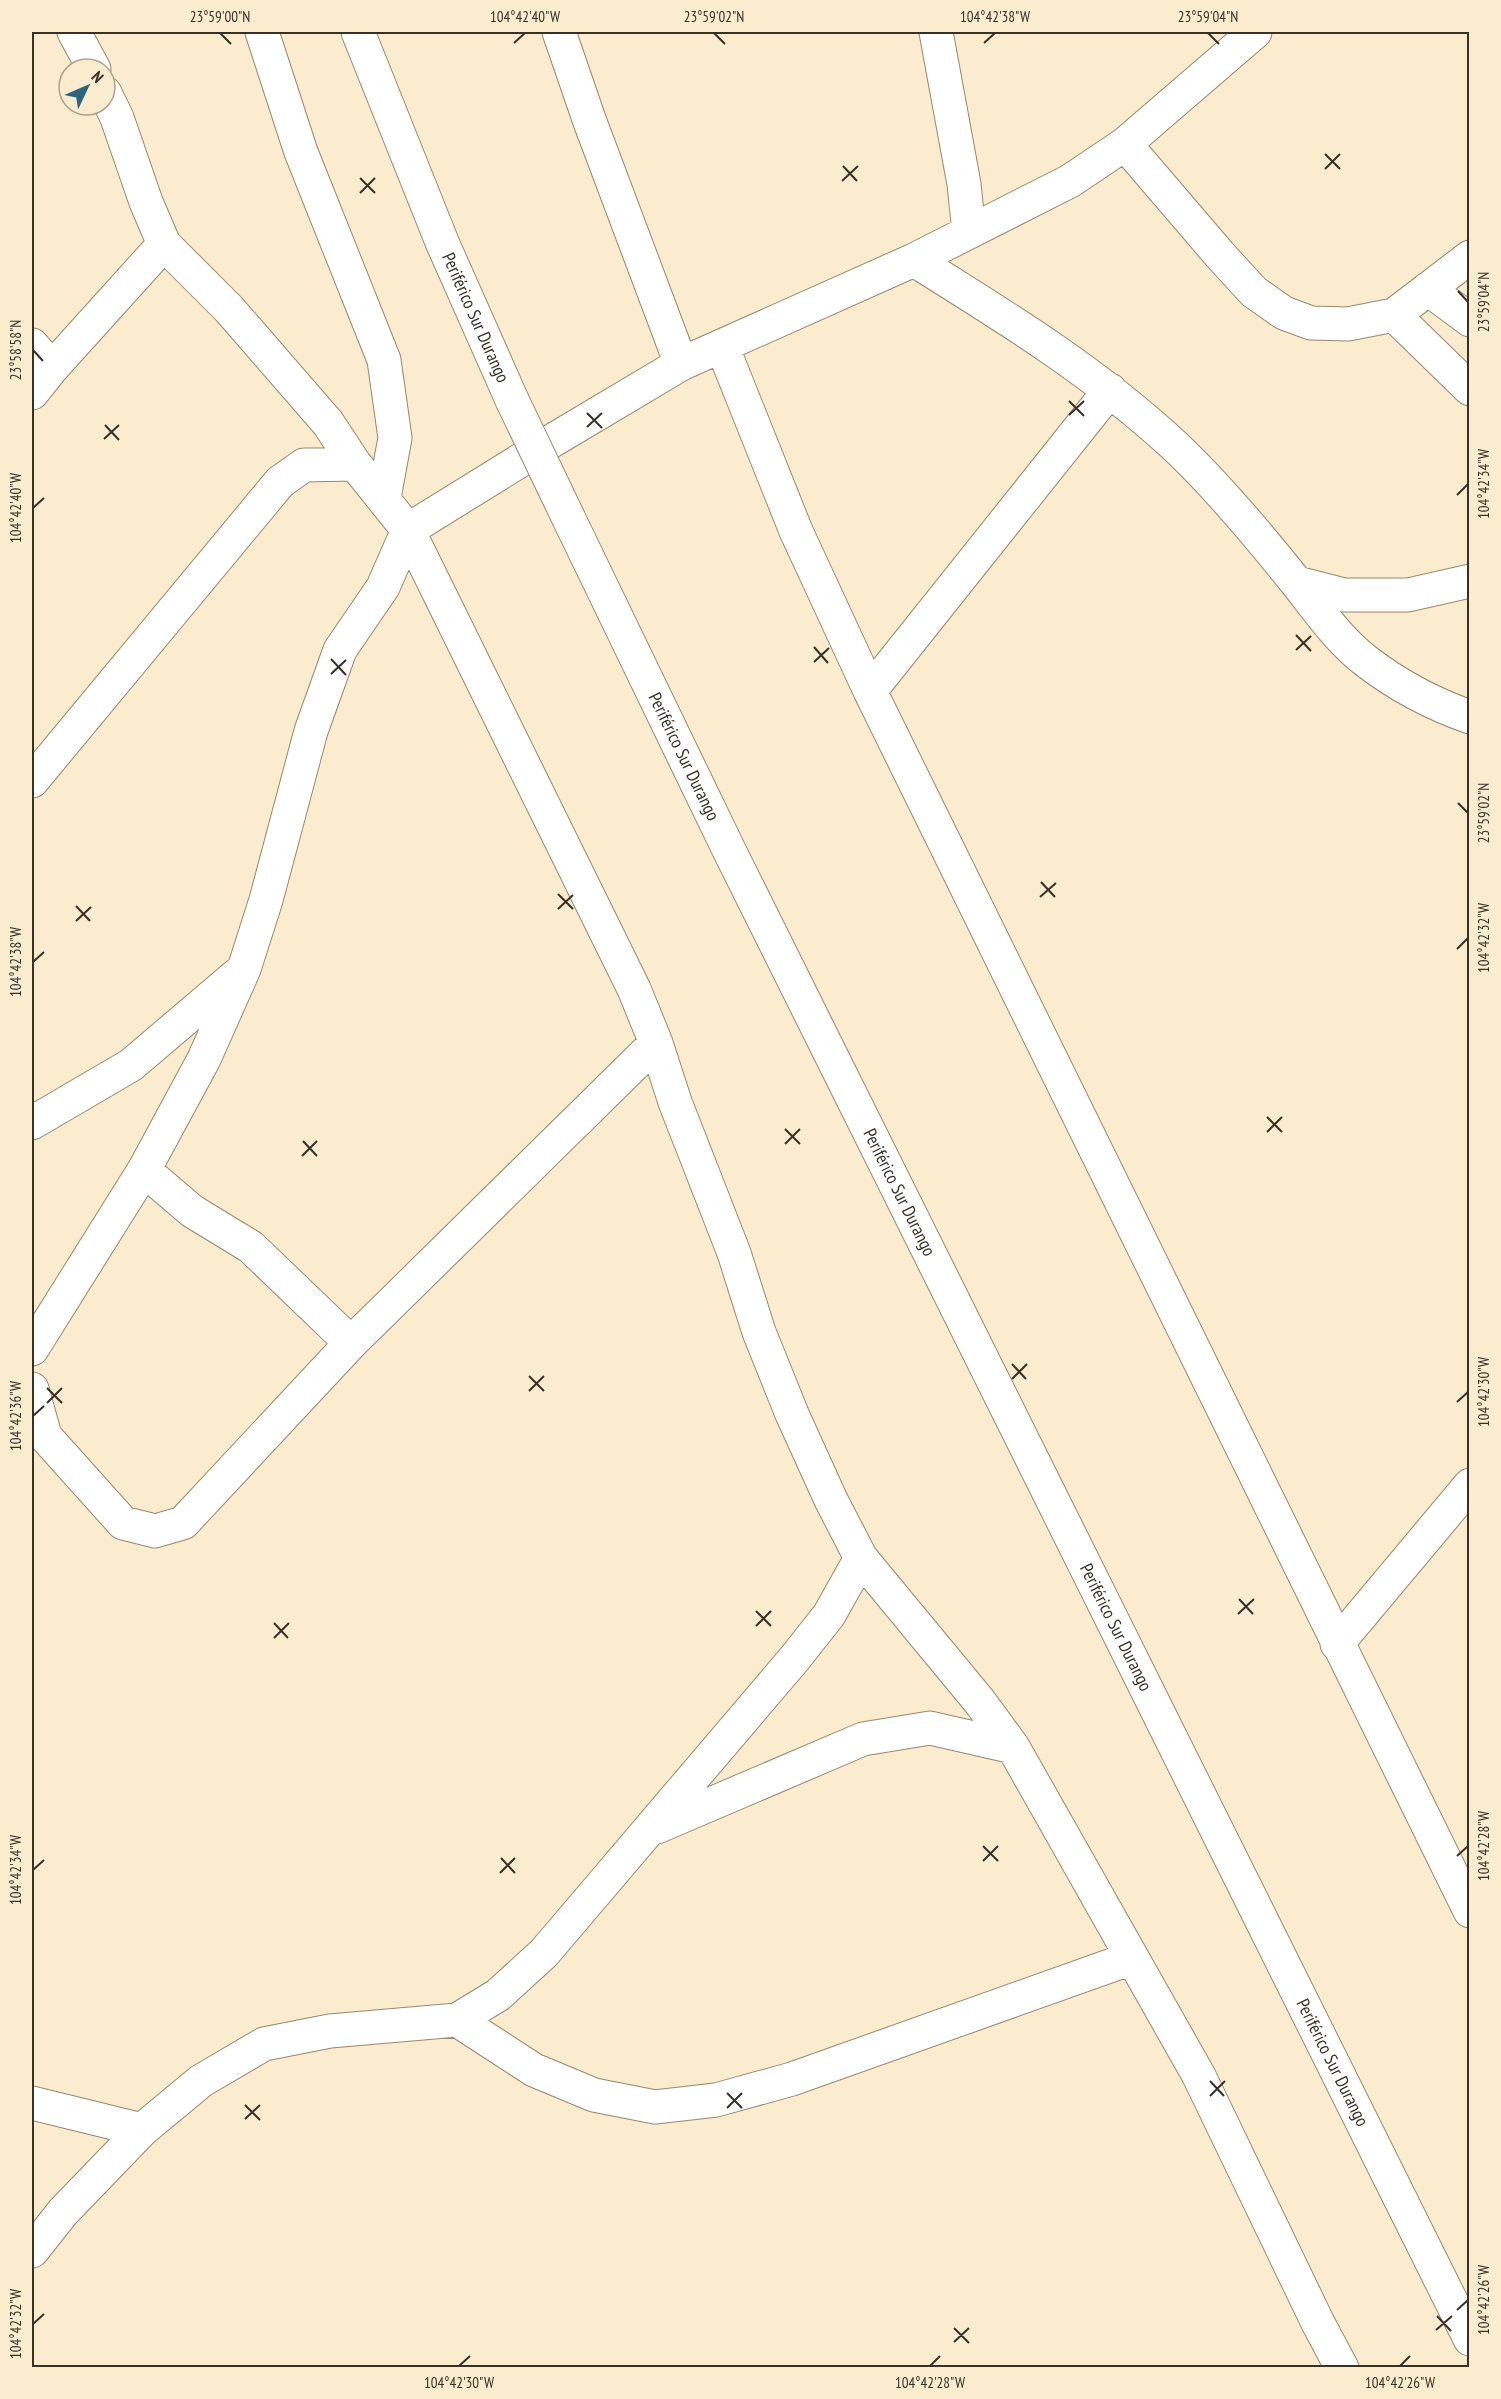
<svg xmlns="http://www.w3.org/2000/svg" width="1501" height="2399" font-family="'PT Sans Narrow',sans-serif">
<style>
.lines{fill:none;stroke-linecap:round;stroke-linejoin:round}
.minor-casing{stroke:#96886e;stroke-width:35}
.trunk-casing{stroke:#96886e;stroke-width:35}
.minor{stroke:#fff;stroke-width:33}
.trunk{stroke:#fff;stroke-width:33}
.trunk-bridge-casing{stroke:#96886e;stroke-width:35;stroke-linecap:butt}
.trunk-bridge{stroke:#fff;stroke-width:33}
.ticks{fill:none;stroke:#373126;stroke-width:2}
.labels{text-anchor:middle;stroke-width:5;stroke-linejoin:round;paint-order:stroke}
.street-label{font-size:18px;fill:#373126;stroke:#fbebcf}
.neatline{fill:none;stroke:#373126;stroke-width:2}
.ticks-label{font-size:15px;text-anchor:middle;fill:#373126}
</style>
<rect width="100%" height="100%" fill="#fbebcf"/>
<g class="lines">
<defs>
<path id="minor" d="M74 32 94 69
M262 32 301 152 384 360 395 438 384 498
M559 32 590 122 681 364
M936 32 964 184 969 232
M105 93 117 118 146 202 164 244 229 309 328 423 355 464 408 530 634 989 656 1043 675 1102 734 1253 759 1332 792 1414 831 1500 861 1558 980 1702 1013 1747 1199 2076 1318 2323 1342 2368
M1125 144 1220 255 1254 292 1284 313 1311 323 1348 324 1394 315 1470 257
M914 260C1007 318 1095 372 1176 447 1218 487 1255 531 1291 576 1315 605 1336 638 1366 661 1397 685 1433 704 1470 717
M1428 289 1470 320
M1394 315 1470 389
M32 345 52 368
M722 346 796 531 870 691 1470 1911
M32 393 52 368 164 244
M1297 583 1344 595H1408L1470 581
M870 691 1110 390
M32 781 280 482 304 465 355 464
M32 1123 131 1065 238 974
M144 1170 192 1211 251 1247 351 1343
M32 1349 144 1170 204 1059 244 969 266 900 311 731 340 650 383 587 408 530 550 442 681 364 914 260 1070 181 1125 144 1255 32
M32 1389 45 1436 123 1523 155 1531 183 1523 351 1343 656 1043
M1337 1644 1470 1485
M657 1827 863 1739 930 1728 1013 1747
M457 2020 534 2070 594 2095 655 2107 716 2100 792 2079 1132 1958
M32 2103 142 2130
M32 2251 63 2212 142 2130 201 2081 264 2044 330 2031 457 2020 498 1995 544 1953 795 1658 829 1615 861 1558"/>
<g id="trunk">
<path id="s1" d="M358 32 442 242 512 400"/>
<path id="s2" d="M569 519 728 848 1470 2339"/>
</g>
</defs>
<!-- minor casing -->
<use href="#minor" class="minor-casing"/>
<!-- trunk casing -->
<use href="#trunk" class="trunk-casing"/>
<!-- minor -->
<use href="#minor" class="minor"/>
<!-- trunk -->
<use href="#trunk" class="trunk"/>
<defs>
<path id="trunk-bridge" d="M512 400 569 519"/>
</defs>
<!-- trunk-bridge casing -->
<use href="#trunk-bridge" class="trunk-bridge-casing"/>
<!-- trunk-bridge -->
<use href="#trunk-bridge" class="trunk-bridge"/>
</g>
<!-- ticks -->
<path class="ticks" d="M220 33 231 44M714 33 725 44M1208 33 1219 44M514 43 525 33M984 43 995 33M1325 154 1340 169M843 166 857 181M1325 169 1340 154M360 178 375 193M842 181 858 166M360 193 375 178M1458 291 1468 302M33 350 43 361M1069 401 1084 416M587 413 602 428M1069 415 1084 401M105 425 119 440M587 427 602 413M104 439 119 425M1457 495 1468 484M33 508 44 498M1296 635 1311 651M814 647 828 663M1296 650 1311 636M331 659 346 675M814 662 829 648M331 674 346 660M1458 803 1468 813M1041 882 1055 897M558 894 573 909M1040 897 1056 883M76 906 90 921M558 909 573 895M76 921 91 907M1457 949 1468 938M33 962 44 952M1267 1117 1282 1132M785 1129 800 1144M1267 1132 1282 1117M303 1141 317 1156M785 1144 800 1129M302 1156 317 1141M1012 1364 1026 1379M529 1376 544 1391M1012 1379 1027 1364M47 1388 62 1403M529 1391 544 1376M1457 1402 1468 1392M47 1403 62 1388M33 1416 44 1406M1239 1599 1253 1614M756 1611 771 1626M1238 1614 1254 1599M274 1623 288 1638M756 1626 771 1611M274 1638 289 1623M983 1846 998 1861M1457 1856 1468 1846M501 1858 515 1873M983 1861 998 1846M33 1870 44 1860M500 1873 515 1858M1210 2081 1224 2096M727 2093 742 2108M1210 2096 1225 2081M245 2105 260 2120M727 2108 742 2093M245 2119 260 2105M1457 2310 1468 2300M1437 2316 1451 2331M33 2324 44 2314M954 2328 969 2343M1436 2330 1452 2316M954 2342 969 2328M459 2366 470 2356M930 2366 940 2356M1400 2366 1410 2356"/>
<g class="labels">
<!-- street labels -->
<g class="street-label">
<text dy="6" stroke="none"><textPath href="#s1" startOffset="309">Periférico Sur Durango</textPath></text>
<text dy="6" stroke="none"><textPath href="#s2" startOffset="264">Periférico Sur Durango</textPath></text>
<text dy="6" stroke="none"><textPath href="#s2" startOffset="750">Periférico Sur Durango</textPath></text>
<text dy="6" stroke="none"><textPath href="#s2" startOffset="1236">Periférico Sur Durango</textPath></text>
<text dy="6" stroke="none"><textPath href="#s2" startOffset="1722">Periférico Sur Durango</textPath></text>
</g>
</g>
<!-- border -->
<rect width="1501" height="2399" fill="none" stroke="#fbebcf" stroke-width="66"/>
<!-- north arrow -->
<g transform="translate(87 87) rotate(46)"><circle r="28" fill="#fbebcf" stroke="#ada18b" stroke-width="1.5"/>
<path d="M0-4.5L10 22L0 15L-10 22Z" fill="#2d647f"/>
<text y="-9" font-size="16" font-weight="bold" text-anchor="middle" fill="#373126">N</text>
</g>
<rect x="33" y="33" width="1435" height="2333" class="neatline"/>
<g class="ticks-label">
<text x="220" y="22">23°59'00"N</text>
<text x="525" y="22">104°42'40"W</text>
<text x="714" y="22">23°59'02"N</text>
<text x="995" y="22">104°42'38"W</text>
<text x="1208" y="22">23°59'04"N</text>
<text transform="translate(1484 302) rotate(-90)" y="5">23°59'04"N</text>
<text transform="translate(16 350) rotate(-90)" y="5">23°58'58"N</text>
<text transform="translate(1484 484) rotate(-90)" y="5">104°42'34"W</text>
<text transform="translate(16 508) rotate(-90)" y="5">104°42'40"W</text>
<text transform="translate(1484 813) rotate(-90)" y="5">23°59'02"N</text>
<text transform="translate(1484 938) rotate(-90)" y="5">104°42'32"W</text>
<text transform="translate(16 962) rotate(-90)" y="5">104°42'38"W</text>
<text transform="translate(1484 1392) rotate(-90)" y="5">104°42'30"W</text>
<text transform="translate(16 1416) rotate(-90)" y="5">104°42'36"W</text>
<text transform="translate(1484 1846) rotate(-90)" y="5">104°42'28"W</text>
<text transform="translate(16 1870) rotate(-90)" y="5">104°42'34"W</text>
<text transform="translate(1484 2300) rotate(-90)" y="5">104°42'26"W</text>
<text transform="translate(16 2324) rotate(-90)" y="5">104°42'32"W</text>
<text x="459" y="2388">104°42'30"W</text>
<text x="930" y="2388">104°42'28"W</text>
<text x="1400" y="2388">104°42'26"W</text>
</g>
</svg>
